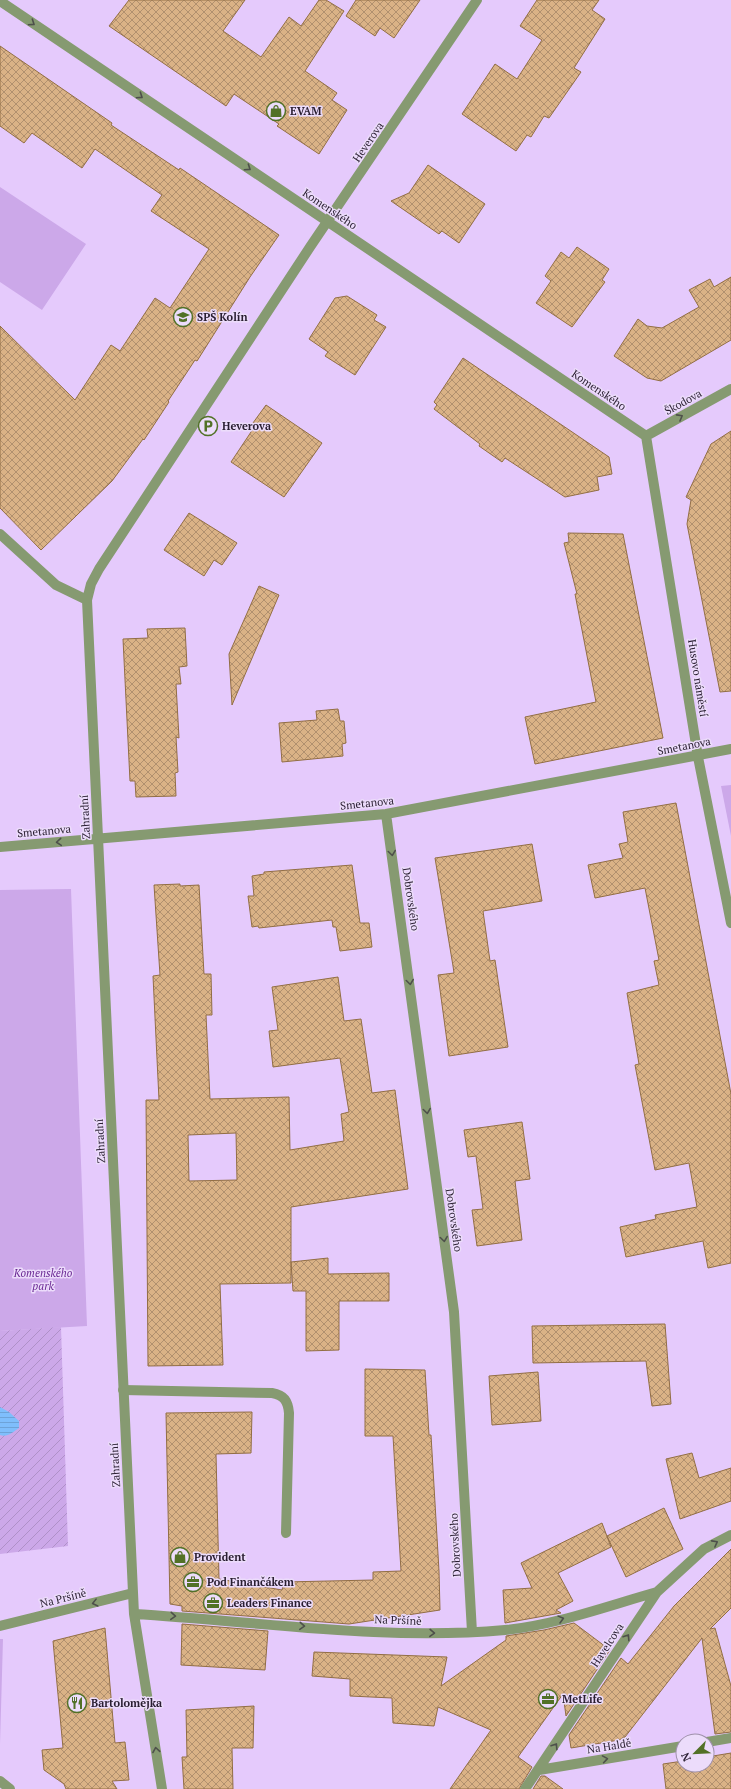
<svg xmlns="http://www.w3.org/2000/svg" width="731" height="1789" font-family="'PT Serif',serif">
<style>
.park{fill:#cca8e9}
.garden{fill:url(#garden-furrows)}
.water{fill:url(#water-rules)}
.building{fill:url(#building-cross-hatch);stroke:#926e44;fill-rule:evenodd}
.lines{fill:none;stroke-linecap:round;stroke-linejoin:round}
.service{stroke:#869a71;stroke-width:10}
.minor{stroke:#869a71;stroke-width:10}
.tertiary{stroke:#869a71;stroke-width:10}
.oneway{stroke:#4e504b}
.labels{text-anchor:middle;stroke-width:3;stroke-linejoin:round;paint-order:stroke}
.poi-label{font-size:11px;font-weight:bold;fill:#291e31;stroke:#ecdcfb;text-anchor:start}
.street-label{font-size:11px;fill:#291e31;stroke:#ecdcfb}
.park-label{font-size:11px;font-style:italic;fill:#6b2a94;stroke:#ecdcfb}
</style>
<defs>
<pattern id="garden-furrows" width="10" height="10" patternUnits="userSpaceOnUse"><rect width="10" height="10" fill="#cca8e9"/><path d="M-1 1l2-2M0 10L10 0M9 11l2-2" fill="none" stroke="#af90c8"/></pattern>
<pattern id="water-rules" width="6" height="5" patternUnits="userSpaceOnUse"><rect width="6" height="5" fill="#7fbefc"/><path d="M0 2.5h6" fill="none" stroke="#6ea3d8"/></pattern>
<pattern id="building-cross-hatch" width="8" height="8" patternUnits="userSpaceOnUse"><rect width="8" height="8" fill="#dab286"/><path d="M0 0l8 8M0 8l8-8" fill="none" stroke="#b1906e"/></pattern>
</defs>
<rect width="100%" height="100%" fill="#e5cafc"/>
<!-- park -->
<path class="park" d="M0 187 86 244 42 310 0 282Z
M731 785V836L721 786Z
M71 889 87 1326 0 1331V890Z
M0 1639H3L0 1744Z"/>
<!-- garden -->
<path class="garden" d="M61 1327 68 1546 0 1554V1331Z"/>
<!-- water -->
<path class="water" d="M0 1407 9 1412 19 1421V1428C13 1432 7 1438 0 1435Z"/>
<!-- building -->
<path class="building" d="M129 0H245L223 31 261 57 289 17 301 26 319 0H326L344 11 305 71 337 93 332 100 347 110 319 154 277 126 279 124 234 94 226 106 109 26Z
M356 0H420L394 38 380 28 375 36 346 16Z
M537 0H599L592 10 605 19 574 68 581 72 549 118 544 116 531 137 527 135 516 151 462 114 495 64 517 79 542 40 520 26Z
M0 46 112 123 111 125 179 170 180 168 279 235 250 277 197 361 195 360 168 401 169 402 144 440 143 439 112 481 41 550 0 508V326L75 400 111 345 120 351 155 298 170 308 209 249 151 211 162 195 95 149 82 168 32 133 24 143 0 126Z
M428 165 485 204 459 243 442 231 439 234 391 201 409 193Z
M577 247 609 269 602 280 605 282 572 327 536 303 551 281 545 276 561 252 569 258Z
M731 277V340L661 381 647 378 614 356 638 319 647 326 662 328 699 307 689 290 710 279 714 287Z
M347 296 377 315 374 320 386 327 355 375 325 356 328 352 309 339 335 298Z
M463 358 609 457 612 474 597 477 599 490 565 497 505 458 502 462 479 446 480 444 434 409 437 405 434 402Z
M266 405 322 443 284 497 231 462 253 429 250 427Z
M731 431V691L720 692 687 524 691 500 686 497 711 444Z
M189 513 237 543 222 565 214 560 204 576 164 550Z
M568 533 623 534 663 738 535 764 525 717 596 702 575 594H577L564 543 569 542Z
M259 586 279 595 232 705 229 654Z
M185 628 187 666 179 667 181 684H176L179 738 176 737 178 772 175 773 176 796 136 797 135 781H130L123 639 148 638 147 629Z
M338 709 340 721H344L346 743 342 744 343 756 282 762 279 723 317 720 316 711Z
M676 803 731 1094V1263L708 1268 703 1241 626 1257 620 1227 656 1219 655 1215 697 1207 689 1163 655 1170 635 1065 639 1064 627 993 659 985 654 961 659 960 645 888 595 898 588 865 623 858 619 844 628 842 623 812Z
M532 844 542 901 483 911 490 961 495 960 508 1047 449 1056 438 975 454 973 453 966 435 858Z
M352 865 360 923H369L372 947 340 951 336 927H333L332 920 259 928 258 926 252 927 248 896H254L252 876 264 874V872Z
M180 884V886L199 885 204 974H211L212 1015H206L210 1099 289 1097 290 1150 344 1141 341 1114 349 1112 340 1058 273 1067 269 1031 278 1030 272 987 338 977 344 1021 361 1019 372 1093 395 1090 408 1189 291 1207V1283L220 1284 223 1365 148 1366 146 1100H159L153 976 160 975 154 885ZM236 1133 237 1180 189 1181 188 1135Z
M522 1122 530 1179 515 1181 522 1240 477 1246 472 1210 483 1209 476 1156 468 1157 464 1130Z
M328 1258V1274L389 1273V1301H339V1350L306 1351V1291H293L291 1262Z
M665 1324 671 1404 652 1406 646 1361 533 1363 532 1326Z
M365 1369 425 1370 429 1435H431L439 1571 440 1610 349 1624 182 1611V1606L170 1604 166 1413 252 1412 251 1453 216 1454 219 1579 282 1590 284 1582 373 1580V1572L401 1571 393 1436H365Z
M538 1372 541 1421 492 1425 489 1376Z
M692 1453 699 1478 731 1468V1501L680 1519 666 1459Z
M664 1508 683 1549 626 1577 607 1536Z
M602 1523 611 1547 558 1573 573 1601 556 1610 561 1613 505 1623 503 1590 532 1588 521 1563Z
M731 1549V1608L710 1629 715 1628 731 1686V1732L715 1734 702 1638 625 1737 619 1740 571 1748 569 1735 621 1658 628 1664 674 1606Z
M574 1623 610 1650 566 1716 563 1694 518 1757 532 1767 519 1789H450L491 1730 438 1707 434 1726 393 1723 392 1698 350 1696V1679L312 1676 314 1652 447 1657 441 1686 506 1640V1636L544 1630Z
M182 1624 268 1631 265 1670 181 1665Z
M105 1628 115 1743 125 1742 129 1780 112 1781 117 1789H66L64 1784 44 1770 42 1750 63 1748 53 1641Z
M254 1706 253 1748H232L233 1789H184L182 1757H187L186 1710Z
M731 1753V1789H666L663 1764 683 1761V1765H707V1757Z
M541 1776H545L563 1789H533Z"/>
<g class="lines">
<!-- service -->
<path class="service" d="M123 1390 272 1393C284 1395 288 1401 289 1413L286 1533"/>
<!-- minor -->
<path class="minor" d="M0 1 646 436
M646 436 698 757 731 923
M646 436 731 389
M0 534 56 585 87 600
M386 814 454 1312 472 1632
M0 847 386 814 731 749
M134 1614C257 1621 381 1641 505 1630 556 1625 607 1606 657 1592
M0 1626 133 1593
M707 1742 731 1738
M539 1770 683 1746
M162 1789 134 1614 87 600 91 584 99 569 310 247 477 0
M525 1789 657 1592 704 1549 731 1535"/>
<!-- tertiary -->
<path class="tertiary" d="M0 1781 10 1789"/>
</g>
<!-- one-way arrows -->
<defs><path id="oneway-chevron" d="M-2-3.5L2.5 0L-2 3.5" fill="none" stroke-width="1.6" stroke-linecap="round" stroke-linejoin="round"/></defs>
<g class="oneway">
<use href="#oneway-chevron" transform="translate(32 23) rotate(34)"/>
<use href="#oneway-chevron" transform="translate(140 96) rotate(34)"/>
<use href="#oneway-chevron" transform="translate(248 168) rotate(34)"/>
<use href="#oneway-chevron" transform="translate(680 417) rotate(-29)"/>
<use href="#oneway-chevron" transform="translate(59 842) rotate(175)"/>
<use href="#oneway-chevron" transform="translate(392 853) rotate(82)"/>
<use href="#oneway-chevron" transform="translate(410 982) rotate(82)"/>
<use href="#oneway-chevron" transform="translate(427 1111) rotate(82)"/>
<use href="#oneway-chevron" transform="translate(444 1239) rotate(82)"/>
<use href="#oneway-chevron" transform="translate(715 1543) rotate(-28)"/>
<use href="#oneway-chevron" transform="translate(95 1603) rotate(166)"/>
<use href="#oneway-chevron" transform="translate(173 1616) rotate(4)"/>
<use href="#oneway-chevron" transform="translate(561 1619) rotate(-15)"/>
<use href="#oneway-chevron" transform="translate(302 1626) rotate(4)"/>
<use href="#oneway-chevron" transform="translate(432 1633) rotate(2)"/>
<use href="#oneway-chevron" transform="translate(627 1637) rotate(-57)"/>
<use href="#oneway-chevron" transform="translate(555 1746) rotate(-57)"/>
<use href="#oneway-chevron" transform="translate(156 1750) rotate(-99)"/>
<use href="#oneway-chevron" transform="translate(605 1759) rotate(-9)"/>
</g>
<!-- icons -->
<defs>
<symbol id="shop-ring" viewBox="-11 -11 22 22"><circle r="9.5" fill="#ecdcfb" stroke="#527127" stroke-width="1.5"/><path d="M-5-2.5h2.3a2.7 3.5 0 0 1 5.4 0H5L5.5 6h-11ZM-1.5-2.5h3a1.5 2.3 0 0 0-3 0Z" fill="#527127"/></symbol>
<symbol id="university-ring" viewBox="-11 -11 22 22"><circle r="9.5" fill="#ecdcfb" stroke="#527127" stroke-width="1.5"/><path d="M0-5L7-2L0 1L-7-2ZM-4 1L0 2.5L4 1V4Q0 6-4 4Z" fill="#527127"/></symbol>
<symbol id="parking-ring" viewBox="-11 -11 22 22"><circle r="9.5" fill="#ecdcfb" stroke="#527127" stroke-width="1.5"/><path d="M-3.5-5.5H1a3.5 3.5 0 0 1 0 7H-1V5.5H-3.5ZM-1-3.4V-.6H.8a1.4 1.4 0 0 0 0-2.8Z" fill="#527127"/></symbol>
<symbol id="office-ring" viewBox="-11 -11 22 22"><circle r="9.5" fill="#ecdcfb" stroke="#527127" stroke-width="1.5"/><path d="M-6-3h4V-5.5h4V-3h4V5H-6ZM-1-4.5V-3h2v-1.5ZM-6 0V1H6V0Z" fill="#527127"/></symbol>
<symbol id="restaurant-ring" viewBox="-11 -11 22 22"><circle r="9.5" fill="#ecdcfb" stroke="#527127" stroke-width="1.5"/><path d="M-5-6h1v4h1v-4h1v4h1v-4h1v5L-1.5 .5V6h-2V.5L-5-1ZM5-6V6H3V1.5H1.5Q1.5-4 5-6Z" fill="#527127"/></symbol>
</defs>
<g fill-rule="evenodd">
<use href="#shop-ring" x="265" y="100" width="22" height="22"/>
<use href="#university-ring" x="172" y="306" width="22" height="22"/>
<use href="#parking-ring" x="197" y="415" width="22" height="22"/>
<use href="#shop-ring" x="169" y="1546" width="22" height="22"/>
<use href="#office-ring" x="182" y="1571" width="22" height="22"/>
<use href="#office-ring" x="202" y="1592" width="22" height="22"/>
<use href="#office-ring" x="537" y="1688" width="22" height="22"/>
<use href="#restaurant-ring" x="66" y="1692" width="22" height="22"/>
</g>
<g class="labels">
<!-- poi labels -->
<g class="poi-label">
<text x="290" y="115">EVAM</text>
<text x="197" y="321">SPŠ Kolín</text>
<text x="222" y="430">Heverova</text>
<text x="194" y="1561">Provident</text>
<text x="207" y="1586">Pod Finančákem</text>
<text x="227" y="1607">Leaders Finance</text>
<text x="562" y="1703">MetLife</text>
<text x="91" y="1707">Bartolomějka</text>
</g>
<!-- street labels -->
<g class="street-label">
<text transform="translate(368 142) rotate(-56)" y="4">Heverova</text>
<text transform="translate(330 209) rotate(34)" y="4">Komenského</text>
<text transform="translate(599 390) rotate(34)" y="4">Komenského</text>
<text transform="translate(683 402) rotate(-29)" y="4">Škodova</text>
<text transform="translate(698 678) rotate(81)" y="4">Husovo náměstí</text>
<text transform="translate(684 746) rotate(-11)" y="4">Smetanova</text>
<text transform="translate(367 803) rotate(-6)" y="4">Smetanova</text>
<text transform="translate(85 817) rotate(-93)" y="4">Zahradní</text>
<text transform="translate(44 831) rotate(-5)" y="4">Smetanova</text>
<text transform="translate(411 899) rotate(82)" y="4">Dobrovského</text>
<text transform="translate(100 1141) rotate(-93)" y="4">Zahradní</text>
<text transform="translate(454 1220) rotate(82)" y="4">Dobrovského</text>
<text transform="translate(115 1465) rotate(-93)" y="4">Zahradní</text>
<text transform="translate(455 1545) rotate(-93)" y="4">Dobrovského</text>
<text transform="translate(63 1598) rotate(-14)" y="4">Na Pršíně</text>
<text transform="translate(398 1620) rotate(2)" y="4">Na Pršíně</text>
<text transform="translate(607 1645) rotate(-57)" y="4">Havelcova</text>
<text transform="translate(609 1746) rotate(-9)" y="4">Na Haldě</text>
</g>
<!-- park labels -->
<g class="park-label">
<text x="43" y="1277">Komenského<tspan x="43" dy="13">park</tspan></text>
</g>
</g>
<!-- north arrow -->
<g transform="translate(695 1753) rotate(246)"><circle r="19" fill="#ecdcfb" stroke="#9e90aa"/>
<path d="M0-3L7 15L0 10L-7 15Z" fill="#527127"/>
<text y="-6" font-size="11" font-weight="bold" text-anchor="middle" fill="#291e31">N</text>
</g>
</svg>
